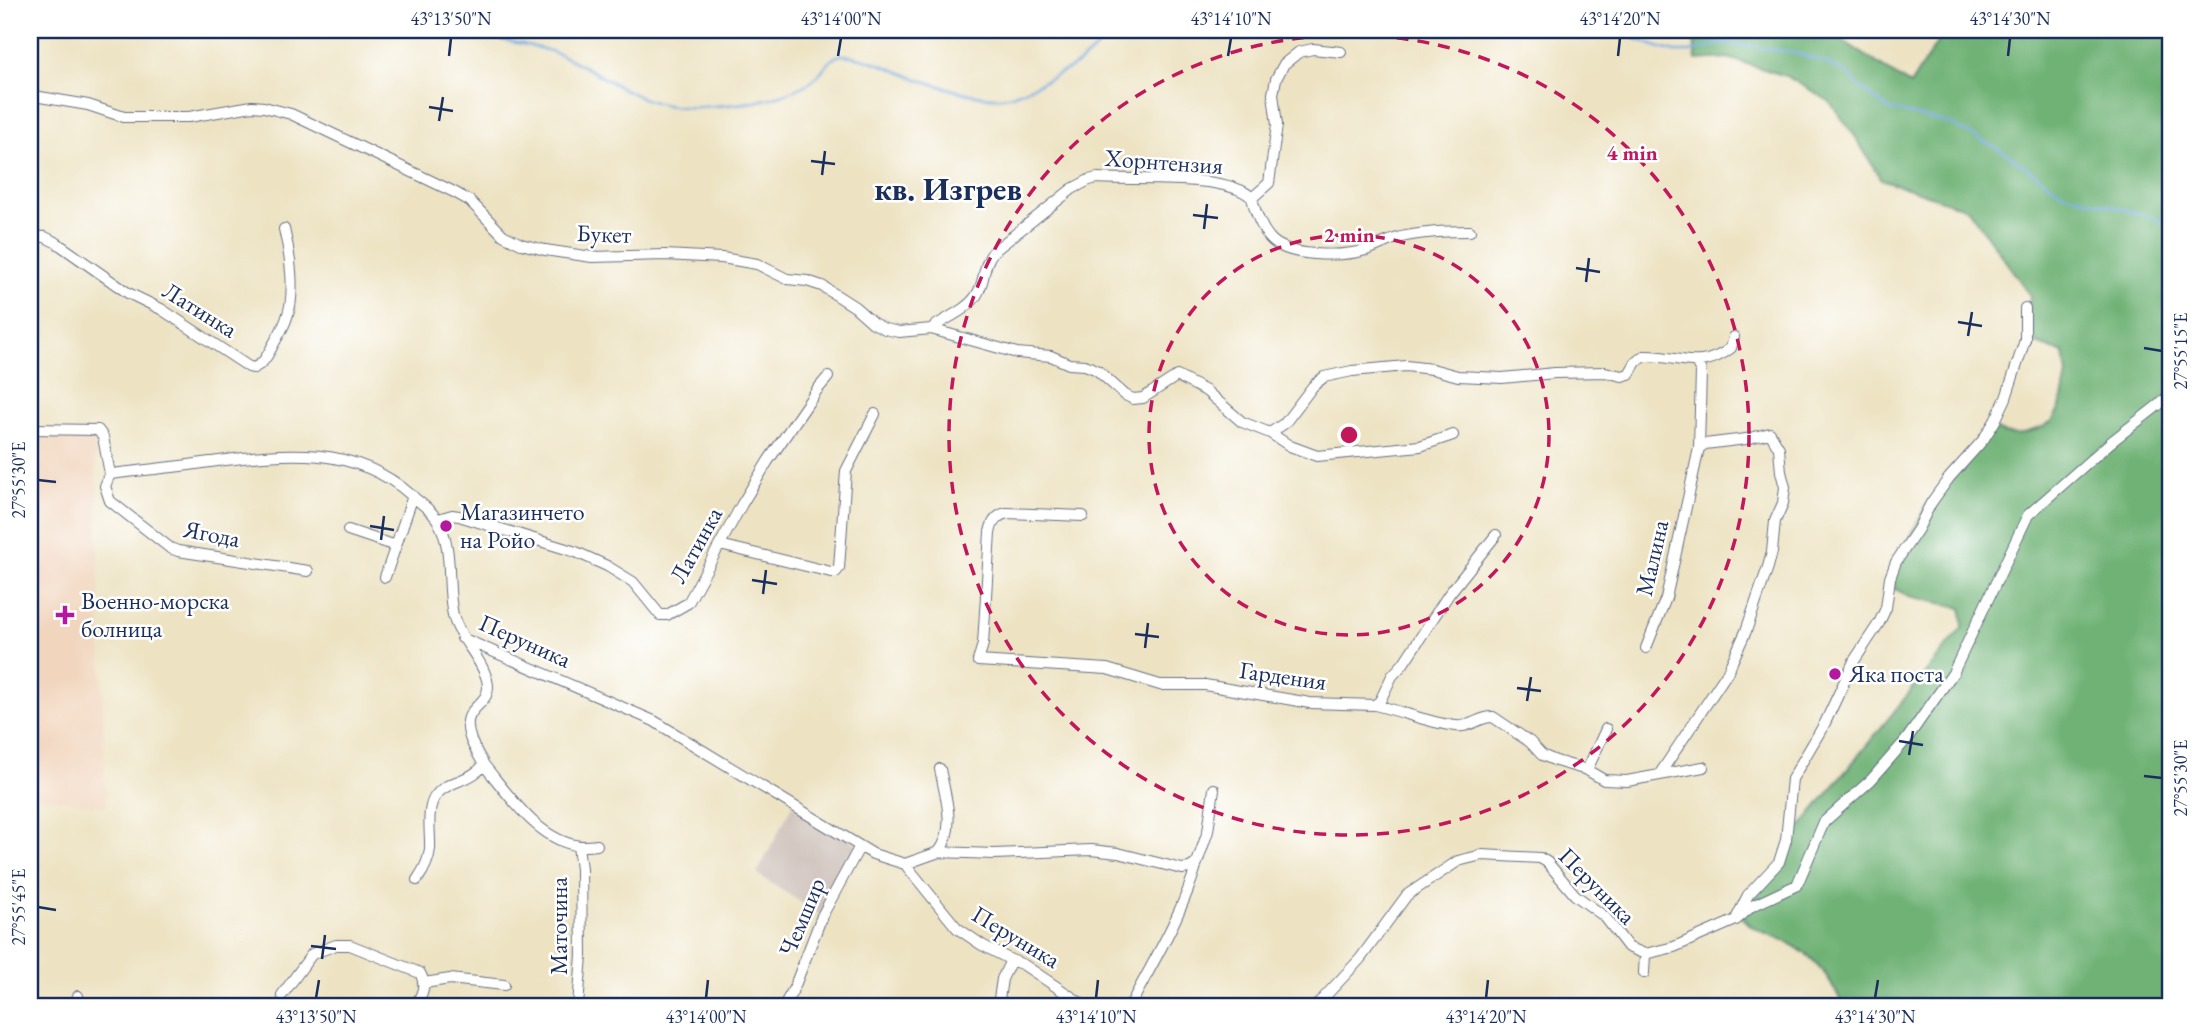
<svg xmlns="http://www.w3.org/2000/svg" width="2200" height="1036" font-family="'EB Garamond',serif">
<style>
.built{fill:#f1d5bd}
.industrial{fill:#cec1ba}
.forest{fill:#70b276;stroke:#46706a;stroke-width:2}
.lines{fill:none;stroke-linecap:round;stroke-linejoin:round}
.stream{stroke:#72a8df;stroke-width:2.5}
.minor-casing{stroke:#646e81;stroke-width:12}
.minor{stroke:#fff;stroke-width:10}
.ticks{fill:none;stroke:#1b2f5e;stroke-width:2.5}
.ring{fill:none;stroke:#c2185b;stroke-width:3.5;stroke-dasharray:12 9}
.poi-dot{fill:#b5179e;stroke:#fff;stroke-width:2.5}
.labels{text-anchor:middle;stroke-width:5;stroke-linejoin:round;paint-order:stroke}
.street-label{font-size:24px;fill:#1b2f5e;stroke:#fff}
.poi-label{font-size:24px;fill:#1b2f5e;stroke:#fff;text-anchor:start}
.district-label{font-size:32px;font-weight:bold;fill:#1b2f5e;stroke:#fff}
.centre{fill:#c2185b;stroke:#fff;stroke-width:3.5}
.ring-label{font-size:21px;text-anchor:middle;font-weight:bold;fill:#c2185b;stroke:#fff;stroke-width:5;stroke-linejoin:round;paint-order:stroke}
.neatline{fill:none;stroke:#1b2f5e;stroke-width:2.5}
.ticks-label{font-size:18px;text-anchor:middle;fill:#1b2f5e}
</style>
<rect width="100%" height="100%" fill="#fff"/>
<filter id="ink" filterUnits="userSpaceOnUse"><feTurbulence type="fractalNoise" baseFrequency=".0143" numOctaves="2"/><feDisplacementMap in="SourceGraphic" scale="14" xChannelSelector="R" yChannelSelector="G"/><feConvolveMatrix kernelMatrix="1 2 1 2 8 2 1 2 1" color-interpolation-filters="sRGB"/></filter>
<filter id="wash" filterUnits="userSpaceOnUse"><feTurbulence type="fractalNoise" baseFrequency=".00686" numOctaves="4" result="noise"/><feDisplacementMap in="SourceGraphic" scale="28" xChannelSelector="R" yChannelSelector="G"/><feGaussianBlur stdDeviation="1.57" result="paint"/><feColorMatrix in="noise" values="0 0 0 0 0 0 0 0 0 0 0 0 0 0 0 0 0 1.4 0 .05"/><feComposite in="paint" operator="in"/></filter>
<g filter="url(#wash)">
<rect width="100%" height="100%" fill="#ede3c3"/>
<!-- built -->
<path class="built" d="M30 434H95L106 807 30 795Z"/>
<!-- industrial -->
<path class="industrial" d="M793 804 860 846 822 916 757 874Z"/>
<!-- forest -->
<path class="forest" d="M1699 30H1827L1910 85 1945 30H2170V1006H1843C1831 978 1815 956 1787 942 1766 931 1758 934 1740 916L1759 883 1784 867 1793 836 1963 627 1962 608 1909 596 1893 588 1897 564 1928 502 1995 429 2003 433 2017 435 2041 428 2052 421 2060 408 2067 375 2064 353 2028 340 2030 295 1968 209 1881 179 1853 133 1829 101 1786 76 1728 58 1696 60 1694 39Z"/>
<g class="lines">
<!-- stream -->
<path class="stream" d="M462 30 468 34C495 39 531 44 556 53 606 73 639 111 697 107 738 105 772 103 809 83 822 76 829 53 845 55 868 57 893 70 915 78 938 86 980 99 1003 97 1018 95 1067 71 1080 62 1093 53 1104 40 1115 30
M1621 30 1624 34 1654 46 1675 52H1690L1717 45 1734 44 1791 52 1822 61 1848 74 1862 89 1888 109 1951 124 2004 152 2063 193 2152 217 2170 226"/>
</g>
</g>
<g filter="url(#ink)">
<g class="lines">
<defs>
<path id="minor" d="M30 93 40 97 88 105 124 117H189L252 106 264 107 291 114 454 192 470 201 503 235 521 244 545 250 592 257 665 255 722 258 757 264 787 279 807 281 822 286 855 307 873 323 885 329 899 332 931 329 1017 353 1051 356 1069 364 1085 365 1097 370 1125 395 1133 399 1143 398 1177 376 1206 391 1242 422 1270 433 1290 446 1317 456 1420 446 1453 435
M1252 198C1255 211 1260 226 1269 237 1285 258 1342 257 1366 250 1378 246 1389 240 1401 237 1424 232 1447 231 1470 231
M30 236 45 237 57 243 128 293 161 309 249 367 254 368C264 363 267 356 272 347 277 337 284 328 287 317 296 294 290 253 284 229
M931 329C945 318 966 311 976 296 986 282 982 264 994 251L1072 189 1089 180 1098 178C1132 181 1229 173 1252 198L1269 183 1277 125 1273 94 1276 79 1284 64 1299 52 1313 49 1341 52
M1696 362 1701 371 1699 448
M30 429 98 430 103 437 110 474
M1270 433 1285 423 1313 386 1324 377 1352 371 1406 366 1432 369 1458 376 1502 378 1555 373 1605 372 1622 376 1629 374 1636 362 1644 356C1679 355 1698 373 1731 348L1734 337
M110 474C143 470 177 467 210 462 283 453 352 443 411 495 420 503 433 511 438 521 454 549 446 584 453 615 459 639 482 658 487 680 493 702 470 705 468 721 466 737 477 752 484 765 470 782 448 780 437 794 425 807 431 833 430 849 429 860 424 870 417 880
M110 474 105 486 110 501 170 548 178 551 308 571
M1083 516 1007 513C997 515 992 522 990 532L983 644 978 661 1107 669 1160 685H1205L1310 703 1375 705 1380 701 1392 676 1403 664 1449 594 1496 535
M438 519 452 515 459 516 576 552 607 566 633 582 660 615H667L688 603 742 504 768 461 817 390 828 377
M348 530 396 546
M720 545 831 572H836L839 568 846 471 875 414
M385 577 413 496
M462 638 654 721 873 854 905 864 939 852 994 854 1091 850 1118 853 1182 869 1190 868 1197 863 1208 831 1214 789
M1646 648 1666 598 1699 448 1705 444 1746 439 1770 433 1779 448 1781 472 1785 487 1783 503 1775 521 1772 552 1768 567 1746 631 1727 673 1659 775
M1375 705C1402 711 1428 723 1456 726 1471 728 1480 716 1493 717L1530 742 1542 755 1556 761 1587 770 1604 780 1627 781 1703 767
M484 765C508 794 536 837 575 845 582 847 590 846 597 845
M1587 770 1606 729
M578 846 581 869 582 955 578 1006
M939 852C957 827 945 796 940 769
M905 864 957 928 982 945 1011 960 1024 965 1085 1006
M1737 917 1748 895 1779 862 1786 840 1792 779 1825 723 1854 661 1879 623 1886 608 1890 578 1896 562 1918 529 1931 503 1949 478 1983 440 1995 421 2006 398 2025 340V308
M1644 973 1645 954
M424 983 450 979 504 985
M282 995 312 954 336 945H350L420 973C427 985 422 995 415 1006
M76 1006 78 996
M112 1006V1005
M784 1006 794 988 822 916 860 846
M998 1006 1002 979 1011 960
M1130 1006C1154 960 1183 913 1197 863
M1316 1006 1360 959 1407 895 1458 861 1482 855 1540 858 1547 862 1575 895 1605 917 1628 947 1645 954 1674 947 1736 920 1752 906 1797 885 1824 822 1871 780 1906 740 1953 673 2028 515 2111 442 2170 396"/>
</defs>
<!-- minor casing -->
<use href="#minor" class="minor-casing"/>
<!-- minor -->
<use href="#minor" class="minor"/>
</g>
</g>
<!-- ticks -->
<path class="ticks" d="M449 56 451 38M838 56 841 38M1228 56 1231 38M1618 56 1620 38M2008 56 2010 38M429 107 453 111M439 121 443 97M811 161 835 164M822 175 825 151M1193 215 1218 218M1204 229 1207 204M1576 268 1600 272M1586 282 1589 258M1958 322 1982 326M1968 336 1972 312M2144 348 2162 351M38 480 56 482M370 526 394 530M381 540 384 516M752 580 777 584M763 594 766 570M1135 634 1159 637M1145 648 1148 623M1517 688 1541 691M1527 701 1531 677M1899 741 1923 745M1909 755 1913 731M2144 776 2162 778M38 907 56 910M311 946 336 949M322 959 325 935M316 998 319 980M706 998 708 980M1096 998 1098 980M1486 998 1488 980M1875 998 1878 980"/>
<!-- distance rings -->
<g class="ring">
<circle cx="1349" cy="435" r="200"/>
<circle cx="1349" cy="435" r="400"/>
</g>
<!-- markers -->
<g class="poi-dot">
<circle cx="446" cy="526" r="7"/>
<path d="M61.5 604.5h7v7h7v7h-7v7h-7v-7h-7v-7h7z"/>
<circle cx="1835" cy="674" r="7"/>
</g>
<g class="labels">
<!-- street labels -->
<g class="street-label">
<text transform="translate(1164 162) rotate(4)" y="8">Хорнтензия</text>
<text transform="translate(604 234) rotate(2)" y="8">Букет</text>
<text transform="translate(200 310) rotate(32)" y="8">Латинка</text>
<text transform="translate(212 534) rotate(11)" y="8">Ягода</text>
<text transform="translate(696 545) rotate(-61)" y="8">Латинка</text>
<text transform="translate(1652 558) rotate(-77)" y="8">Малина</text>
<text transform="translate(525 641) rotate(24)" y="8">Перуника</text>
<text transform="translate(1283 676) rotate(8)" y="8">Гардения</text>
<text transform="translate(1597 886) rotate(45)" y="8">Перуника</text>
<text transform="translate(802 917) rotate(-67)" y="8">Чемшир</text>
<text transform="translate(559 926) rotate(-90)" y="8">Маточина</text>
<text transform="translate(1016 937) rotate(31)" y="8">Перуника</text>
</g>
<!-- poi labels -->
<g class="poi-label">
<text x="460" y="520">Магазинчето<tspan x="460" dy="28">на Ройо</tspan></text>
<text x="81" y="609">Военно-морска<tspan x="81" dy="28">болница</tspan></text>
<text x="1849" y="682">Яка поста</text>
</g>
<!-- district labels -->
<g class="district-label">
<text x="948" y="200">кв. Изгрев</text>
</g>
</g>
<circle cx="1349" cy="435" r="10" class="centre"/>
<g class="ring-label">
<text x="1632" y="160">4 min</text>
<text x="1349" y="242">2 min</text>
</g>
<!-- margin -->
<rect width="2200" height="1036" fill="none" stroke="#fff" stroke-width="77"/>
<rect x="38" y="38" width="2124" height="960" class="neatline"/>
<g class="ticks-label">
<text x="451" y="25">43°13'50"N</text>
<text x="841" y="25">43°14'00"N</text>
<text x="1231" y="25">43°14'10"N</text>
<text x="1620" y="25">43°14'20"N</text>
<text x="2010" y="25">43°14'30"N</text>
<text transform="translate(2181 351) rotate(-90)" y="6">27°55'15"E</text>
<text transform="translate(19 480) rotate(-90)" y="6">27°55'30"E</text>
<text transform="translate(2181 778) rotate(-90)" y="6">27°55'30"E</text>
<text transform="translate(19 907) rotate(-90)" y="6">27°55'45"E</text>
<text x="316" y="1023">43°13'50"N</text>
<text x="706" y="1023">43°14'00"N</text>
<text x="1096" y="1023">43°14'10"N</text>
<text x="1486" y="1023">43°14'20"N</text>
<text x="1875" y="1023">43°14'30"N</text>
</g>
</svg>
